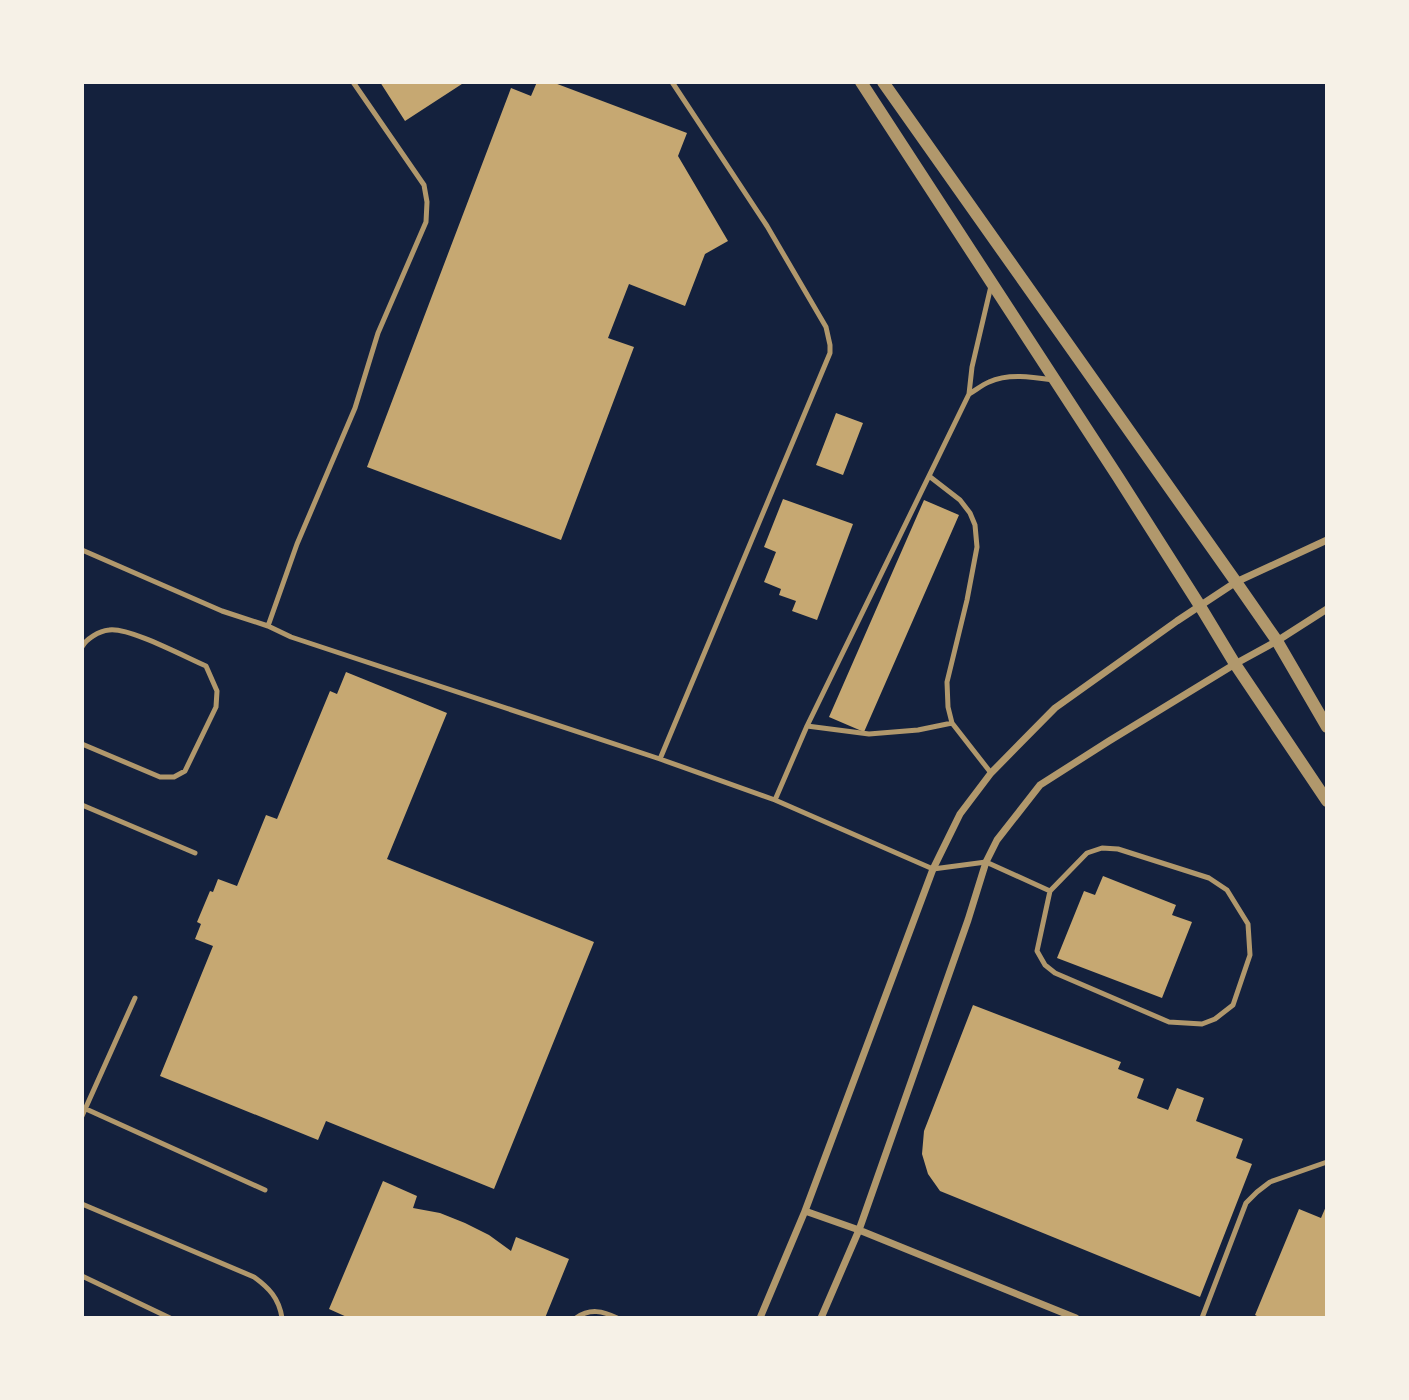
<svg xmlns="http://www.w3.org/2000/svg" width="1409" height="1400" font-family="'Source Serif 4',serif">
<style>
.building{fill:#c6a872}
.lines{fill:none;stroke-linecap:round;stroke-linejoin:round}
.service{stroke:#b1986c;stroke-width:5}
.minor{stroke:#b1986c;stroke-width:7}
.tertiary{stroke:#b1986c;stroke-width:12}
</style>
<rect width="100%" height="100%" fill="#14213d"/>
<!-- building -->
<path class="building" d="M380 82H465L405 121Z
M537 82H552L687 133 678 156 728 241 705 254 685 306 629 284 608 338 634 347 561 540 367 467 511 88 531 96Z
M836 413 863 423 843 475 816 465Z
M783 499 853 524 817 620 792 611 796 601 779 595 781 589 764 582 776 552 764 547Z
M924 500 959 515 864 732 829 717Z
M346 672 447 713 387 859 594 942 494 1189 326 1121 318 1140 160 1076 213 946 195 939 201 924 197 922 210 891 213 892 218 879 237 886 266 815 277 819 330 691 337 694Z
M1103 876 1176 905 1172 915 1192 922 1162 998 1057 958 1084 891 1095 895Z
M973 1005 1121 1062 1118 1069 1144 1079 1137 1098 1168 1110 1177 1088 1204 1098 1196 1121 1243 1139 1236 1158 1252 1164 1200 1297 940 1191 928 1174 922 1154 924 1131Z
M383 1181 417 1196 413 1208 440 1213 465 1223 489 1235 511 1251 516 1237 569 1259 545 1318H349L329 1309Z
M1327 1204V1318H1261L1255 1315 1299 1209 1321 1218Z"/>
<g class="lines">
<!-- service -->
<path class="service" d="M969 394C976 390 982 385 989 382 1008 373 1033 377 1053 380
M929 476 960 500 970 513 975 525 977 547 967 600 947 682 948 707 952 723 991 773
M82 550 222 611 268 626 291 637 660 759 775 800 933 869 986 862 1050 891
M268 626 297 544 355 408 378 333 426 222 427 202 424 185 353 82
M82 647C86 639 99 631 109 630 129 627 185 657 206 666L217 691 216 707 185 771 174 777H160L82 744
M807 726 869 734 918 730 952 723
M660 759 830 353V345L826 327 767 226 672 82
M775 800 807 726 969 394 972 367 991 286
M82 805 195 853
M1102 848 1118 849 1209 878 1227 890 1248 924 1250 955 1233 1005 1215 1019 1202 1024 1169 1022 1055 973 1045 965 1037 951 1050 891 1087 853Z
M86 1109 265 1190
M82 1116 135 998
M82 1204 254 1277C269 1288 279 1298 282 1318
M82 1276 170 1318
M576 1318C590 1308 603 1311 617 1318
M1202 1318 1246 1203 1257 1192 1270 1182 1327 1162"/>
<!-- minor -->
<path class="minor" d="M805 1211 859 1230 1076 1318
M760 1318 805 1211 933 869 960 814 991 773 1055 708 1177 621 1236 582 1327 540
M821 1318 859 1230 968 920 986 862 997 840 1040 785 1109 741 1235 664 1277 641 1327 609"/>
<!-- tertiary -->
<path class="tertiary" d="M861 82 1118 477 1200 606 1235 664 1327 801
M883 82 1236 582 1277 641 1327 727"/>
</g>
<!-- border -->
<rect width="1409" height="1400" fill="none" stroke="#f6f1e7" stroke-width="168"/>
</svg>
